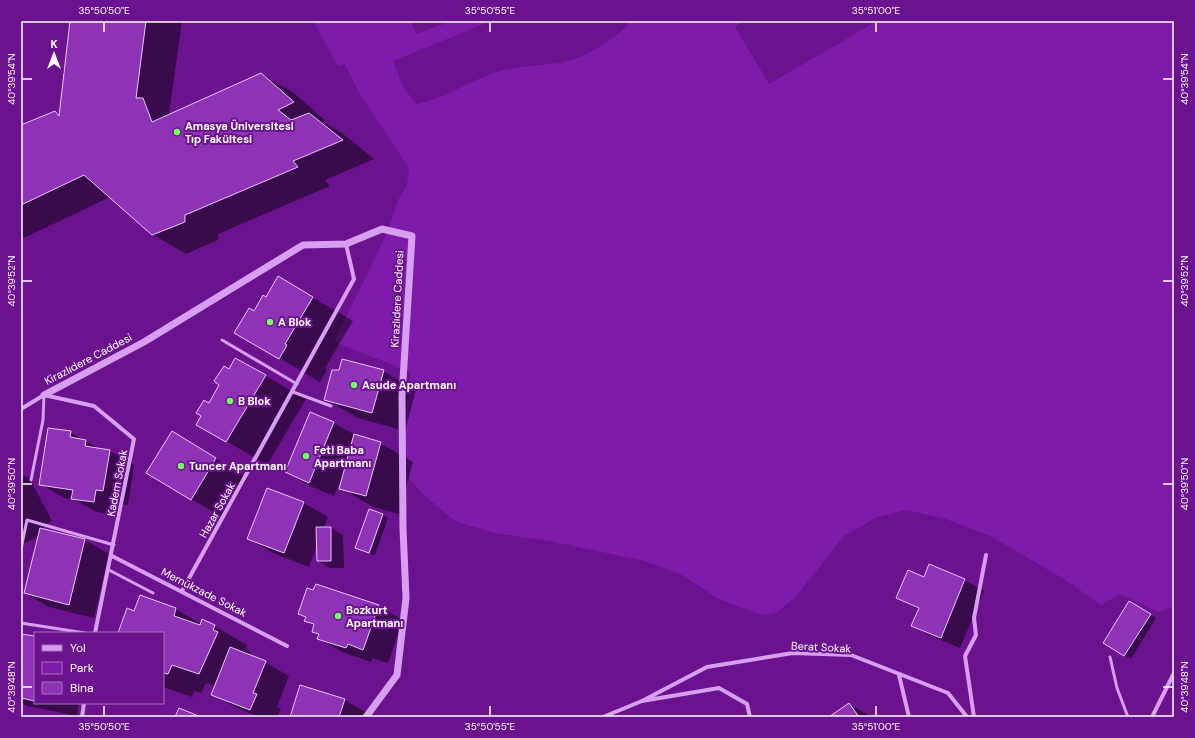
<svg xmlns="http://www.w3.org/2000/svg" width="1195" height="738" font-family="'DM Sans',sans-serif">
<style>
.green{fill:#7e1baa}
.shadow{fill:#0007}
.building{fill:#8e33b5;stroke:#ebc5fc}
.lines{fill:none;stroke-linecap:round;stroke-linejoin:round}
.service{stroke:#d89ef1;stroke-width:3}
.minor{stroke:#d89ef1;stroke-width:4}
.tertiary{stroke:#d89ef1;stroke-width:7}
.ticks{fill:none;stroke:#fff;stroke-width:1.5}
.poi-dot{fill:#75ff5e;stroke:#6b138f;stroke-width:1.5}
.labels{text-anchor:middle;stroke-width:4;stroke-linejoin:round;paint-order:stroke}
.poi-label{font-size:11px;font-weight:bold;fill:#fff;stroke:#6b138f;text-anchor:start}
.street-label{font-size:11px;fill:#fff;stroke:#6b138f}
.neatline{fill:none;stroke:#fff;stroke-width:1.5}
.ticks-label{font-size:10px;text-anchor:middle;fill:#fff}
</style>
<rect width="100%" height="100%" fill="#6b138f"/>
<!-- green -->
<path class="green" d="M313 21H411L416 34 452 21H491L393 61 403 87 416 104C445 99 469 80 498 72 518 66 538 66 558 63 582 60 616 40 631 21H742L735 27 769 84 877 21H1174V606L1159 612 1120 594 1101 605 1064 579 990 536 943 518 906 510 877 517 844 536 797 595 778 612 762 615 719 599 682 575 645 561 550 541 494 533 455 521 425 496 410 480 403 430 411 372 334 342 389 229 397 202 407 185 409 168 358 91 345 64 338 66Z"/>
<!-- shadow -->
<path class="shadow" d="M71 21H182L169 114 171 115 261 74 294 93 326 121 323 122 342 133 374 159 325 180 330 186 218 234V240L186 254 152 234 110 197 24 238 21 236V126L55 112 60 115Z
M446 21H454L449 23Z
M279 278 353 321 325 368 327 370 320 382 235 332 266 298Z
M236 359 306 399 267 465 197 424Z
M383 371 416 390 405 431 358 418 325 399Z
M310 413 334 423 357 436 380 443 413 462 399 514 373 507 341 488 345 471 334 496 310 486 286 472Z
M70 432 100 449 110 451 134 465 128 505 120 504 118 516 97 512 75 500 64 498 40 484Z
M205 452 248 478 224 518 191 499Z
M21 474 30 479 52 521 43 526 45 530 85 540 109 554 94 618 49 607 25 593 39 536 21 545Z
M268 489 304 503 328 517 324 528H331L343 535 344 568H330L318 561 317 545 309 567 273 553 249 539Z
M383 515 388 518 375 555 370 554Z
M930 566 965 580 984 591 960 648 931 636 912 625 919 610 898 598 924 578Z
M1130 602 1156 618 1131 659 1104 643Z
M378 606 403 620 388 663 372 658 371 662 342 652 318 638 319 635 313 631 315 626 306 621V618L299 614Z
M176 609 201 624 214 626 247 645 246 649 251 652 249 656 265 662 289 676 277 707 281 709 277 717H259L237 708 212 694 215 687 206 683 201 693 194 691 192 697 163 687V633H119L135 612Z
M21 635 35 638V703H79L77 716 27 706 21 702Z
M345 700 374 717H291Z
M849 704 872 717H830Z"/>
<!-- building -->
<path class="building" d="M70 21H146L136 98H143L152 122 261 73 294 102 278 110 291 120 309 113 343 140 293 161 298 167 185 215V222L152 235 84 175 21 205V125L55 111 59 116Z
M278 276 313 297 285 344 287 345 279 359 234 333 249 308 254 311 263 295 266 297Z
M235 358 266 375 226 442 196 425 201 416 196 413 204 400 209 403 219 385 214 381 224 366 229 369Z
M342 359 384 370 372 413 324 400 332 370H339Z
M310 412 334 422 309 483 285 472Z
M48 428 71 431 70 437 86 440 85 446 110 450 103 491 96 490 94 502 71 499 73 490 39 485Z
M172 431 216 458 191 500 146 473Z
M354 434 381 442 366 496 339 489Z
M267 488 304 502 284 553 247 539Z
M369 509 383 514 369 553 355 548Z
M316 527H331V561H317Z
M40 528 85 539 69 605 24 593Z
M929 564 965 579 941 638 911 626 919 608 896 598 908 570 924 577Z
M316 584 379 605 363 650 348 644 346 648 317 639 319 634 312 632 314 624 304 621 306 617 298 614 307 588 313 590Z
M140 595 176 608 174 616 200 625 202 619 215 625 213 630 218 632 199 674 172 665 168 674 163 673V633H118L127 608 134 611Z
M1129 601 1151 614 1124 656 1103 643Z
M21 634 35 636V701L21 698Z
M230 647 266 661 253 693 257 694 250 710 211 695Z
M300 685 345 699 339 717H290Z
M849 703 859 717H829Z
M179 708 201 717H175Z"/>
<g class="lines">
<!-- service -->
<path class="service" d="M222 340 297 384
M293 392 331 406
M31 480 43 420 44 395
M21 549 27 520 114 545
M109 570 153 593
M21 623 85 633
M1110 657 1117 688 1128 717"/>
<!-- minor -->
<path class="minor" d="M21 409 44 395 94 406 134 439 95 633
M112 556 287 646
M182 591 354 279 346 244
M899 675 909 717
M642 701 707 667 793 653 851 655 948 693 967 717
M82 717 84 703
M603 717 642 701 719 688 747 704 750 717
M974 717 965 656 976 635 974 618 986 555
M1152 717 1174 673"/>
<!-- tertiary -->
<path class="tertiary" d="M44 395 144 342 303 245 346 244 382 229 412 236 402 396 403 528 406 598 397 675 366 717"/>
</g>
<!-- ticks -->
<path class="ticks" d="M104 22V32M490 22V32M876 22V32M22 79H32M1163 79H1173M22 281H32M1163 281H1173M22 484H32M1163 484H1173M22 687H32M1163 687H1173M104 706V716M490 706V716M876 706V716"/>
<!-- markers -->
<g class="poi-dot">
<circle cx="177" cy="132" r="4"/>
<circle cx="270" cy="322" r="4"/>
<circle cx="354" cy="385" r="4"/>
<circle cx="230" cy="401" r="4"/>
<circle cx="306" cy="456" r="4"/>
<circle cx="181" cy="466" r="4"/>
<circle cx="338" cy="616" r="4"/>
</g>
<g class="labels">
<!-- poi labels -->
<g class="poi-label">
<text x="185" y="130">Amasya Üniversitesi<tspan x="185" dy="13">Tıp Fakültesi</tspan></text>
<text x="278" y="326">A Blok</text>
<text x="362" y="389">Asude Apartmanı</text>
<text x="238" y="405">B Blok</text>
<text x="314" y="454">Feti Baba<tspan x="314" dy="13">Apartmanı</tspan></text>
<text x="189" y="470">Tuncer Apartmanı</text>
<text x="346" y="614">Bozkurt<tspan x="346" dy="13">Apartmanı</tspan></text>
</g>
<!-- street labels -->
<g class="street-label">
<text transform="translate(397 299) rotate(-87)" y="4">Kirazlıdere Caddesi</text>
<text transform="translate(88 359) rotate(-28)" y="4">Kirazlıdere Caddesi</text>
<text transform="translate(117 483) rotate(-79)" y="4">Kadem Sokak</text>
<text transform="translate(217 510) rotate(-61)" y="4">Hazar Sokak</text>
<text transform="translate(204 592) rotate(27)" y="4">Memükzade Sokak</text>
<text transform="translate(821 647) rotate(3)" y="4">Berat Sokak</text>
</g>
</g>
<!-- border -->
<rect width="1195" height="738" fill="none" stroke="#6b138f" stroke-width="44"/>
<!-- legend -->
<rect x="34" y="632" width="130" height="72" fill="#6b138f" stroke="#a671bc"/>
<rect x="42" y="645" width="20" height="6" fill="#d89ef1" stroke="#a671bc"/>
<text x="70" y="652" font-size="12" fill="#ffffff">Yol</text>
<rect x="42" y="662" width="20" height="12" fill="#7e1baa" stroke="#a671bc"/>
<text x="70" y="672" font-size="12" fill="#ffffff">Park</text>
<rect x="42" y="682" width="20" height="12" fill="#8e33b5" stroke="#a671bc"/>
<text x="70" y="692" font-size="12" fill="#ffffff">Bina</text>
<!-- north arrow -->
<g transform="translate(54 54)" stroke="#6b138f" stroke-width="3" paint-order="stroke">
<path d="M0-3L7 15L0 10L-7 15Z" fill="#ffffff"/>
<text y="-6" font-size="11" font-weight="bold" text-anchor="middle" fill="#ffffff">K</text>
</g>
<rect x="22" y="22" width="1151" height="694" class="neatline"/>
<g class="ticks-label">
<text x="104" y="14">35°50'50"E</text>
<text x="490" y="14">35°50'55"E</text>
<text x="876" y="14">35°51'00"E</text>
<text transform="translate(11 79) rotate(-90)" y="4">40°39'54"N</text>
<text transform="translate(1184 79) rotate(-90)" y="4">40°39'54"N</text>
<text transform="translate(11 281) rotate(-90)" y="4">40°39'52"N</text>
<text transform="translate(1184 281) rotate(-90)" y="4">40°39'52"N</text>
<text transform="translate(11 484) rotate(-90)" y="4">40°39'50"N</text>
<text transform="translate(1184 484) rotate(-90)" y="4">40°39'50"N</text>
<text transform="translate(11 687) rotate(-90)" y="4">40°39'48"N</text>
<text transform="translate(1184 687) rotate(-90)" y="4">40°39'48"N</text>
<text x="104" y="730">35°50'50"E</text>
<text x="490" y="730">35°50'55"E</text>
<text x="876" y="730">35°51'00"E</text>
</g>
</svg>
